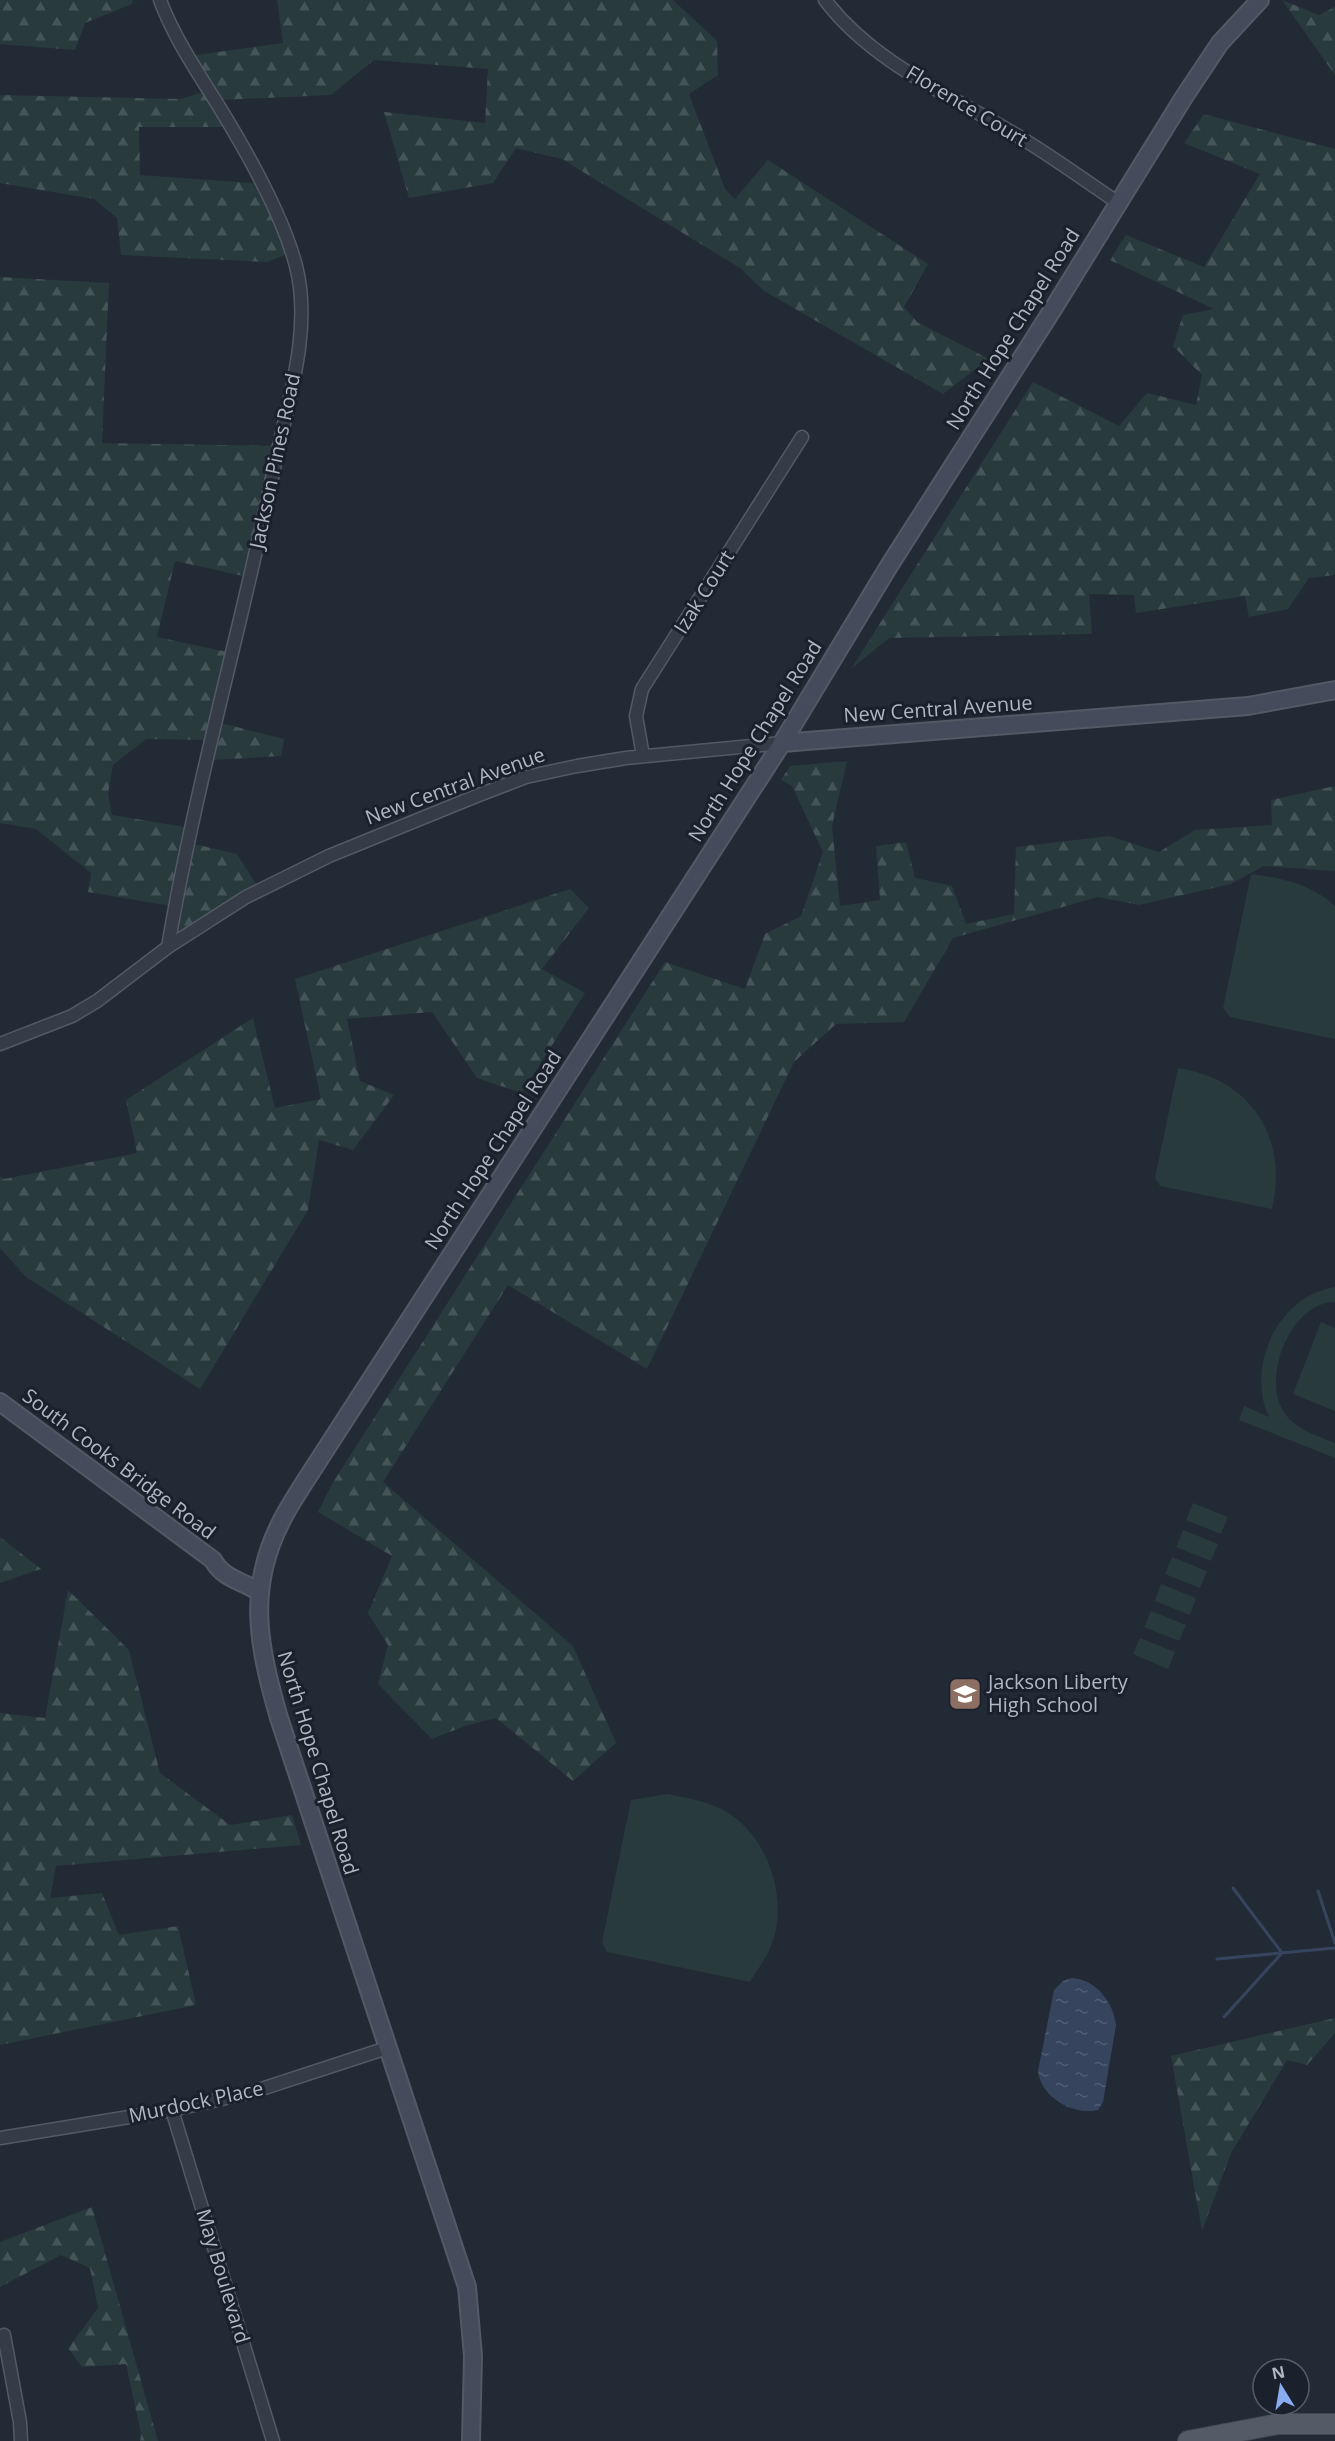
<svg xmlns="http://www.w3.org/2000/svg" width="1335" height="2441" font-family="'Open Sans',sans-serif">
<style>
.forest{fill:url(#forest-firs)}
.pitch{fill:#283a3c}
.water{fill:url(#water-ripples)}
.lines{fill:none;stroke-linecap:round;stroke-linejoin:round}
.stream{stroke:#36455d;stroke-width:3}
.street-casing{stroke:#535a65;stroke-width:15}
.secondary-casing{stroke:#535a65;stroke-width:20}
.primary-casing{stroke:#3f4551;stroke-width:22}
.street{stroke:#353c47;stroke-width:12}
.secondary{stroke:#444b5a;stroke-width:16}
.primary{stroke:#535b67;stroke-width:20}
.labels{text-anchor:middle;stroke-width:6;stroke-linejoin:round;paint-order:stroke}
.street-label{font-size:20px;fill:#b0b7c4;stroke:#1b212c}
.poi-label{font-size:20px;fill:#b0b7c4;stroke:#1b212c;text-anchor:start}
</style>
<defs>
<pattern id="forest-firs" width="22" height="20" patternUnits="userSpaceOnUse" patternTransform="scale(1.5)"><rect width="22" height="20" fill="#283a3c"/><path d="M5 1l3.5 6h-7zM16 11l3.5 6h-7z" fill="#455457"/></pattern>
<pattern id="water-ripples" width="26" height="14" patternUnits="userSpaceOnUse" patternTransform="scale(1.5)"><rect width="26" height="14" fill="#36455d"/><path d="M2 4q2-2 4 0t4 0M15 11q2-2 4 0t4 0" fill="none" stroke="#515e73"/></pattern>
</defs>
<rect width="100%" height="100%" fill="#222a36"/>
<!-- forest -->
<path class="forest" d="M0 0H133L132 4 85 23 75 50 0 44Z
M277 0H673L717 41 718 75 689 94 725 189 735 199 768 160 928 264 904 307 917 322 989 359 943 394 764 291 740 268 562 159 516 148 493 183 409 198 384 112 485 123 488 69 374 60 331 95 219 100 237 127H139L140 175 266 184 295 251 267 262 121 255 117 218 94 199 0 183V95L180 99 208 91 189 56 283 43Z
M1282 0 1319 15 1335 7V75Z
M1204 114 1335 149V575L1309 578 1288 609 1249 617 1245 596 1136 613 1134 595 1089 594 1092 634 889 638 851 669 1033 382 1119 426 1147 393 1196 405 1202 375 1173 346 1183 315 1214 309 1110 260 1126 235 1204 267 1260 174 1184 143Z
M0 277 109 283 102 443 284 446 257 579 175 561 157 637 237 654 221 723 284 739 281 756 210 760 213 740 146 739 113 765 108 794 112 815 197 829 194 844 237 854 259 889 173 946 183 908 88 892 91 873 36 829 0 823Z
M847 761 832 826 840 906 880 900 876 846 906 842 915 878 952 886 966 924 1014 914 1016 847 1109 836 1159 852 1195 830 1272 825 1271 800 1335 786V871L1264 866 1231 884 1139 905 1098 897 953 938 904 1022 836 1024 794 1062 647 1369 508 1285 383 1482 573 1646 616 1743 573 1781 496 1718 465 1726 432 1739 378 1684 388 1645 368 1613 392 1556 318 1512 332 1484 665 962 745 989 765 934 801 916 823 852 792 786 781 780 790 766Z
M570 889 589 908 542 969 585 993 522 1093 477 1078 432 1012 347 1019 360 1081 394 1095 353 1150 319 1140 308 1210 200 1389 26 1277 0 1248V1176L4 1179 137 1153 126 1100 253 1018 275 1108 321 1099 295 979Z
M0 1537 41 1569 0 1583Z
M68 1590 129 1650 160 1773 230 1825 292 1815 301 1845 56 1866 50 1898 102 1893 119 1935 178 1926 196 2005 0 2045V1713L45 1718Z
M1335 2018V2033L1307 2065 1287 2060 1231 2153 1202 2231 1171 2056Z
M92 2207 158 2441H140L141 2434 126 2364 82 2367 68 2348 98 2308 90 2268 61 2255 0 2287V2242Z"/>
<!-- pitch -->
<path class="pitch" d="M1251 874C1282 878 1311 884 1335 906V1039L1230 1017 1223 1008Z
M1178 1068C1251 1079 1289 1138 1272 1209L1160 1186 1155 1178Z
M1335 1287V1302C1291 1302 1261 1378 1284 1412 1296 1430 1316 1435 1335 1443V1458L1239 1420 1244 1406 1269 1417C1245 1366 1279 1295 1335 1287Z
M1321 1322 1335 1328V1411L1293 1394Z
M1193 1503 1228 1517 1221 1534 1186 1520Z
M1183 1530 1218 1544 1211 1561 1176 1547Z
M1172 1557 1207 1571 1200 1588 1165 1574Z
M1161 1584 1196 1598 1190 1615 1155 1601Z
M1151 1611 1186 1625 1179 1641 1144 1627Z
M1140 1638 1175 1652 1168 1669 1133 1654Z
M667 1794C687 1798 707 1801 725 1811 768 1835 790 1901 771 1946 766 1959 757 1970 750 1982L607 1952 602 1942 631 1800Z"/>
<!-- water -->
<path class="water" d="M1071 1978C1096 1979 1113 2002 1116 2025L1103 2102 1098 2110C1073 2116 1041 2097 1038 2071L1054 1990 1063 1981Z"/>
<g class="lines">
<!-- stream -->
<path class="stream" d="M1318 1891 1335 1943
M1217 1959 1335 1948
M1224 2017 1282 1953 1233 1888"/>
<defs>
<path id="street" d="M160 0C174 38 197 71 218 105 247 152 282 213 296 266 312 328 289 398 276 459 243 622 196 782 168 947
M825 0C875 66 958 98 1026 141 1057 160 1087 182 1117 202
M643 756 636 716 642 689 802 437
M0 1044 72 1016 97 1001 168 947 246 897 329 856 479 795 526 777 577 766 626 758 782 743
M172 2110 273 2441
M0 2138 172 2110 249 2093 387 2048
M4 2335 20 2422 21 2441"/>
<path id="secondary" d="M782 743 1248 706 1335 690
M0 1402 213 1560C223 1579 243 1581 259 1592
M471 2441 473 2356 467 2287 279 1718C259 1648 246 1590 281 1522 287 1509 296 1496 304 1483L782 743 889 566 1053 309 1184 97 1220 43 1260 0"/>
<path id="primary" d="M1188 2441 1278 2424H1335"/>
</defs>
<!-- street casing -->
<use href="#street" class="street-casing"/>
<!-- secondary casing -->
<use href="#secondary" class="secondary-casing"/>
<!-- primary casing -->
<use href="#primary" class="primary-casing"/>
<!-- street -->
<use href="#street" class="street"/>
<!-- secondary -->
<use href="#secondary" class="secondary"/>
<!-- primary -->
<use href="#primary" class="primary"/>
</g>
<!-- icons -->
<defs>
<symbol id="school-square" viewBox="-11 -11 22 22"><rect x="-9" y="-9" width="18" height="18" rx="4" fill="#8d6e63" stroke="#1b212c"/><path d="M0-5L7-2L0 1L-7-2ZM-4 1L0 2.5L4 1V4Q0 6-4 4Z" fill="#fff"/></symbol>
</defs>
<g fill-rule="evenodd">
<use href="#school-square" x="946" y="1675" width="38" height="38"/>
</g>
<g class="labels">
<!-- street labels -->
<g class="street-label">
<text transform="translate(967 106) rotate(31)" y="7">Florence Court</text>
<text transform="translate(1013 329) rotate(-58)" y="7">North Hope Chapel Road</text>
<text transform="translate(275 461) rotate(-78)" y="7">Jackson Pines Road</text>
<text transform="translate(704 592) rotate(-58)" y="7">Izak Court</text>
<text transform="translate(938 709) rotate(-4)" y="7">New Central Avenue</text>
<text transform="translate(755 741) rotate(-58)" y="7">North Hope Chapel Road</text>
<text transform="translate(455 786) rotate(-20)" y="7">New Central Avenue</text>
<text transform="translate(493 1150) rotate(-57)" y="7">North Hope Chapel Road</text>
<text transform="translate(119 1464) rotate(37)" y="7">South Cooks Bridge Road</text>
<text transform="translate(318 1763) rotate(73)" y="7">North Hope Chapel Road</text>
<text transform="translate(196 2102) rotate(-12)" y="7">Murdock Place</text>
<text transform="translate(223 2276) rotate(73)" y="7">May Boulevard</text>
</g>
<!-- poi labels -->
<g class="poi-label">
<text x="988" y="1689">Jackson Liberty<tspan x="988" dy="23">High School</tspan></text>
</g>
</g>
<!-- north arrow -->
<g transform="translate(1281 2387) rotate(349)"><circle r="28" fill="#1b212c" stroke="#575d69" stroke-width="1.5"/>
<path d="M0-4.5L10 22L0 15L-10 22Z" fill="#89acf0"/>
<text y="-9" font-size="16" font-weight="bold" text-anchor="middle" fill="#b0b7c4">N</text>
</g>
</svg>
